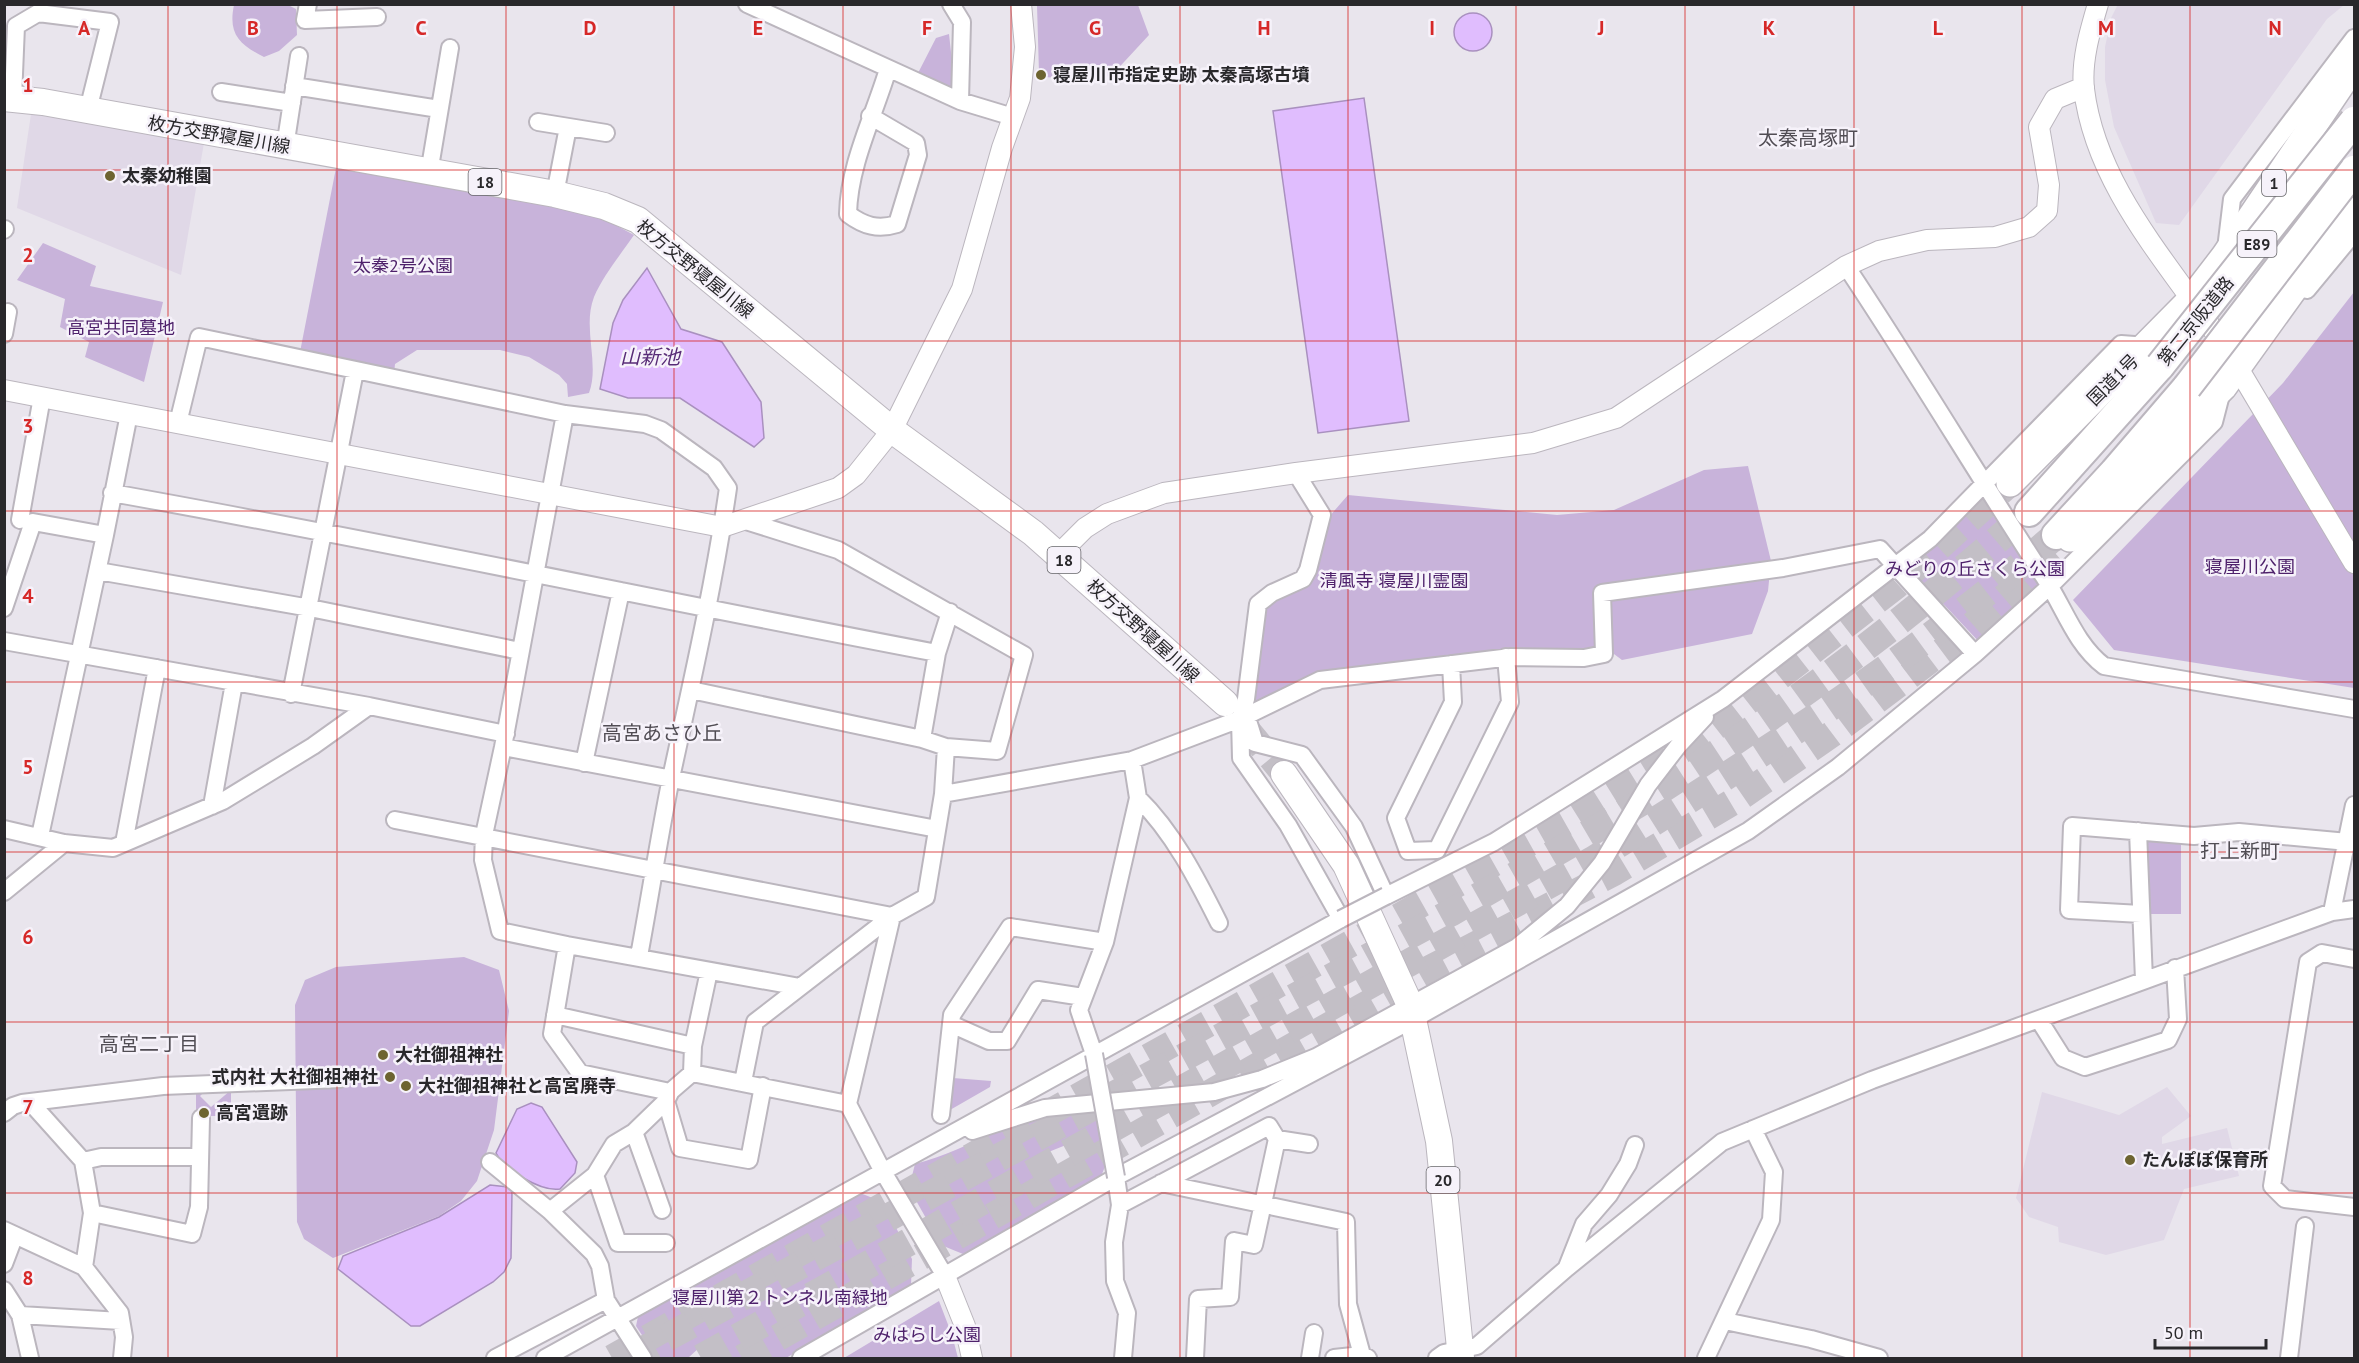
<svg xmlns="http://www.w3.org/2000/svg" width="2359" height="1363" font-family="'PT Sans','Noto Sans JP',sans-serif">
<style>
.built{fill:#e0d8e7}
.green{fill:#c8b3da;fill-rule:evenodd}
.water{fill:#e0bdfe;stroke:#a990bf;stroke-width:1.5}
.lines{fill:none;stroke-linecap:round;stroke-linejoin:round}
.primary-tunnel{stroke:#c3bfc6;stroke-width:26;stroke-dasharray:26 13;stroke-linecap:butt}
.trunk-tunnel{stroke:#c3bfc6;stroke-width:27;stroke-dasharray:27 14;stroke-linecap:butt}
.motorway-tunnel{stroke:#c3bfc6;stroke-width:28;stroke-dasharray:28 14;stroke-linecap:butt}
.minor-casing{stroke:#bbb6be;stroke-width:20}
.tertiary-casing{stroke:#bbb6be;stroke-width:22}
.primary-casing{stroke:#bbb6be;stroke-width:28}
.trunk-casing{stroke:#bbb6be;stroke-width:30}
.motorway-casing{stroke:#bbb6be;stroke-width:32}
.minor{stroke:#fff;stroke-width:16}
.tertiary{stroke:#fff;stroke-width:20}
.primary{stroke:#fff;stroke-width:26}
.trunk{stroke:#fff;stroke-width:27}
.motorway{stroke:#fff;stroke-width:28}
.minor-bridge-casing{stroke:#bbb6be;stroke-width:20;stroke-linecap:butt}
.motorway-bridge-casing{stroke:#bbb6be;stroke-width:32;stroke-linecap:butt}
.minor-bridge{stroke:#fff;stroke-width:16}
.motorway-bridge{stroke:#fff;stroke-width:28}
.grid{fill:none;stroke:#d62828;stroke-width:1.5;stroke-opacity:0.55}
.poi-dot{fill:#6d6430;stroke:#f6f2fa;stroke-width:2}
.labels{text-anchor:middle;stroke-width:5;stroke-linejoin:round;paint-order:stroke}
.shield{fill:#f6f2fa;stroke:#666569;stroke-width:1.5}
.shield-label{font-size:16px;font-weight:bold;fill:#29282b}
.poi-label{font-size:18px;font-weight:bold;fill:#29282b;stroke:#f6f2fa;text-anchor:start}
.street-label{font-size:18px;fill:#29282b;stroke:#f6f2fa}
.park-label{font-size:18px;fill:#4e216b;stroke:#f6f2fa}
.neighbourhood-label{font-size:20px;fill:#514d54;stroke:#f6f2fa}
.water-label{font-size:20px;font-style:italic;fill:#582c77;stroke:#f6f2fa}
.grid-label{font-size:20px;text-anchor:middle;font-weight:bold;fill:#d62828;stroke:#f6f2fa;stroke-width:5;stroke-linejoin:round;paint-order:stroke}
</style>
<rect width="100%" height="100%" fill="#e9e5ed"/>
<!-- built -->
<path class="built" d="M2118 4 2344 5 2327 19 2179 225 2156 223 2114 127 2105 80V47L2111 18Z
M31 114 204 143 181 275 17 208Z
M2167 1087 2191 1116 2162 1137V1144L2227 1128 2239 1176 2184 1189 2164 1240 2106 1255 2059 1242 2058 1227 2029 1217 2016 1198 2042 1092 2119 1115Z"/>
<!-- green -->
<path class="green" d="M234 5H288L296 9 297 35 279 51 264 57C239 44 228 34 234 5Z
M1037 5H1138L1149 35 1112 75 1096 80 1043 77 1039 73Z
M949 34 955 88 917 75 936 38Z
M336 168 560 207 604 219 634 235C621 254 603 276 594 297 582 328 600 364 589 393L568 397 567 384 559 375 529 357 500 350H417L395 364 394 374 300 352Z
M43 243 96 266 90 286 163 302 144 382 85 357 89 342 60 327 65 299 17 280Z
M2354 292V688L2114 650 2073 600 2283 383Z
M1748 466 1771 561 1768 591 1752 634 1622 660 1610 651 1452 656 1321 673 1253 706 1267 604 1308 579 1328 518 1348 495 1557 515 1614 510 1704 470Z
M1980 498 2049 592 1981 644 1907 565Z
M2145 842H2181V914H2144Z
M464 957 499 970 509 1011 494 1130 477 1181 461 1201 439 1216 333 1258 304 1239 297 1222 295 1005 305 980 336 967Z
M953 1078 991 1081 990 1087 950 1110Z
M196 1090H206L200 1096 211 1107 231 1090V1116H196Z
M1097 1113 1106 1164 1100 1179 963 1254 941 1245 909 1188 915 1164C946 1156 968 1144 997 1132 1029 1120 1063 1114 1097 1113ZM1066 1145 1074 1164 1054 1172 1046 1153Z
M860 1193 883 1202 912 1259 911 1285 786 1358H710L700 1347 688 1358H657L636 1326 639 1312Z
M939 1301 952 1335 958 1358H844Z"/>
<!-- water -->
<path class="water" d="M1454 32a19 19 0 1 1 38 0a19 19 0 1 1-38 0Z
M1364 98 1409 421 1318 433 1273 111Z
M647 268 681 329 722 342 761 402 764 438 754 447 680 398H628L600 389 613 323 623 300Z
M531 1103 542 1107 577 1162 575 1173 560 1189C541 1192 505 1170 496 1153L517 1109Z
M490 1185 508 1187 512 1190 511 1258 504 1272 493 1282 420 1326H411L338 1269 343 1256 439 1217Z"/>
<g class="lines">
<!-- primary-tunnel -->
<path class="primary-tunnel" d="M1246 728 1284 774"/>
<!-- trunk-tunnel -->
<path class="trunk-tunnel" d="M612 1358 1457 884 1570 820 1700 739 1897 585 2010 483
M742 1358 1429 969 1615 872 1736 800 1832 734 1945 649 2061 548"/>
<!-- motorway-tunnel -->
<path class="motorway-tunnel" d="M629 1358 1450 913C1537 863 1625 815 1708 759 1821 685 1928 602 2029 512
M701 1358 1593 860C1753 760 1914 659 2056 535"/>
<defs>
<path id="minor" d="M308 4 305 20 377 17
M747 4 960 101 1013 117
M951 4 962 22 960 101
M294 86 439 109
M221 92 292 103
M13 98 16 26 38 13 110 22 88 110
M870 116 916 143 918 155 897 224C878 230 864 226 848 214 849 164 874 116 888 69
M538 122 606 133
M285 147 299 56
M429 173 450 48
M555 194 568 127
M4 230 5 229
M2226 249 2232 199 2354 38
M1846 266C1914 368 1977 474 2044 577 2064 607 2075 644 2104 666L2354 709
M2307 290 2354 233
M4 334 8 312
M565 414 503 747 484 835 483 860 500 931 567 945 552 1034 580 1073 670 1092 692 1073 848 1104
M178 423 199 337 565 414 645 424 661 430 714 468 728 488C714 585 692 681 671 778 659 837 650 897 639 956
M1296 473 1322 515 1308 570 1303 579 1272 593 1258 604 1246 699 1240 719 1320 680 1511 657 1584 658 1604 654 1602 593 1783 568 1880 549 1975 654
M112 493C388 542 662 601 937 653L922 739 946 747 943 794
M20 520 42 397
M746 521 838 550 1024 655 997 751 946 747
M98 571 310 608 520 651
M4 608 33 522 105 535 129 414
M4 641 369 706 506 734
M937 653 950 612
M1451 664 1453 702 1396 818 1408 851 1437 850 1510 702 1506 657
M691 690 922 739
M291 694 355 371
M503 747 937 829
M584 763 621 591
M1138 798C1173 832 1197 879 1219 923
M212 806 234 683
M395 820 892 916
M4 829 64 843 113 848 223 801 313 746 369 706
M2138 831 2144 980
M40 836 105 535
M124 843 157 668
M4 892 64 843
M2332 912 2354 805
M2141 914 2069 910 2072 826 2194 836 2239 832 2348 842
M567 945 800 987
M2354 959 2322 953 2308 962 2272 1186 2285 1199 2354 1207
M555 1015 693 1046
M2039 1020 2063 1058 2085 1067 2168 1040 2178 1019 2175 968
M951 1024 989 1041H1007L1038 990 1083 997
M1094 1054 1079 1010 1105 942 1138 798 1132 760
M692 1073 693 1046 709 971
M743 1082 755 1022 892 916
M666 1101 680 1148 749 1160 763 1086
M31 1103 83 1161 92 1213 84 1267
M4 1113 13 1106 22 1103 163 1086 340 1079
M941 1115 952 1015 1010 927 1105 942
M972 1131 1045 1108 1214 1092 1262 1079 1316 1057 1517 947 1567 906 1602 863 1648 785 1678 746 1705 717
M634 1132 662 1210
M83 1161 101 1157H200
M490 1162 550 1211 594 1254 600 1266 606 1300 643 1358
M595 1175 618 1243H666
M1116 1177 1120 1205 1114 1242 1115 1281 1127 1313 1123 1358
M1161 1183 1346 1222 1348 1304 1362 1355 1368 1358
M1120 1205 1269 1126 1277 1139 1309 1144
M550 1211 595 1175 614 1144 634 1132 666 1101 670 1093
M92 1213 192 1234 199 1207 201 1118
M4 1230 84 1267 120 1313 124 1337 122 1358
M4 1264 15 1235
M1567 1267 1584 1224 1609 1195 1628 1164 1635 1145
M945 1276 882 1170 848 1104 892 916 926 897 943 794 1132 760 1240 719 1249 724 1255 743 1302 755 1354 827 1386 896 1494 842 1723 699 1930 539 2121 344 2148 346
M4 1290 20 1315 30 1358
M20 1315 121 1321
M1725 1321 1811 1339 1879 1358
M495 1358 606 1300
M545 1358 1341 919 1288 825 1241 758 1240 719
M801 1358 1116 1177 1414 1019 1748 831 1838 767 1975 654 2050 586 2214 422 2222 391
M1195 1358 1198 1299 1230 1297 1234 1241 1254 1245 1277 1139
M1310 1358 1314 1333
M1334 1358 1362 1355
M1437 1358 1444 1353 1477 1346 1567 1268 1722 1142 1872 1080 2332 912 2354 909
M1706 1358 1771 1220 1774 1172 1753 1129
M2289 1358 2305 1226"/>
<path id="tertiary" d="M2098 4C2090 31 2081 61 2084 89 2097 197 2185 279 2238 368 2277 433 2315 498 2354 563
M4 390 722 527 838 488 856 475 892 430 962 289 1002 148 1020 98 1025 47 1021 4
M1058 555 1085 528 1107 514 1164 493 1296 473 1533 443 1616 418 1846 266 1879 251 1927 240 1995 237 2029 227 2047 211 2049 185 2039 127 2055 99 2084 87
M945 1276 965 1326 972 1358"/>
<path id="primary" d="M4 98 43 102 555 194 604 206 638 220 892 430 1033 533 1225 703
M1284 774 1346 865 1410 1005 1439 1141 1461 1358"/>
<path id="trunk" d="M2010 483 2192 299 2225 256 2354 65
M2070 538 2223 387 2354 205"/>
<path id="motorway" d="M2029 512 2160 366
M2056 535 2114 472 2187 387"/>
</defs>
<!-- minor casing -->
<use href="#minor" class="minor-casing"/>
<!-- tertiary casing -->
<use href="#tertiary" class="tertiary-casing"/>
<!-- primary casing -->
<use href="#primary" class="primary-casing"/>
<!-- trunk casing -->
<use href="#trunk" class="trunk-casing"/>
<!-- motorway casing -->
<use href="#motorway" class="motorway-casing"/>
<!-- minor -->
<use href="#minor" class="minor"/>
<!-- tertiary -->
<use href="#tertiary" class="tertiary"/>
<!-- primary -->
<use href="#primary" class="primary"/>
<!-- trunk -->
<use href="#trunk" class="trunk"/>
<!-- motorway -->
<use href="#motorway" class="motorway"/>
<defs>
<path id="minor-bridge" d="M1341 919 1386 896
M1094 1054 1116 1177"/>
<path id="motorway-bridge" d="M2160 366 2354 121
M2187 387 2354 170"/>
</defs>
<!-- minor-bridge casing -->
<use href="#minor-bridge" class="minor-bridge-casing"/>
<!-- motorway-bridge casing -->
<use href="#motorway-bridge" class="motorway-bridge-casing"/>
<!-- minor-bridge -->
<use href="#minor-bridge" class="minor-bridge"/>
<!-- motorway-bridge -->
<use href="#motorway-bridge" class="motorway-bridge"/>
</g>
<!-- grid -->
<path class="grid" d="M168 4V1358M337 4V1358M506 4V1358M674 4V1358M843 4V1358M1011 4V1358M1180 4V1358M1348 4V1358M1516 4V1358M1685 4V1358M1854 4V1358M2022 4V1358M2190 4V1358M4 170H2354M4 341H2354M4 511H2354M4 682H2354M4 852H2354M4 1022H2354M4 1193H2354"/>
<!-- markers -->
<g class="poi-dot">
<circle cx="1041" cy="75" r="6"/>
<circle cx="110" cy="176" r="6"/>
<circle cx="383" cy="1055" r="6"/>
<circle cx="390" cy="1077" r="6"/>
<circle cx="406" cy="1086" r="6"/>
<circle cx="204" cy="1113" r="6"/>
<circle cx="2130" cy="1160" r="6"/>
</g>
<g class="labels">
<!-- shield labels -->
<g class="shield">
<rect x="468.5" y="169" width="33" height="26" rx="4.5"/>
<rect x="2262" y="170" width="24" height="26" rx="4.5"/>
<rect x="2237.5" y="231" width="39" height="26" rx="4.5"/>
<rect x="1047.5" y="547" width="33" height="26" rx="4.5"/>
<rect x="1426.5" y="1167" width="33" height="26" rx="4.5"/>
</g>
<g class="shield-label">
<text x="485" y="188">18</text>
<text x="2274" y="189">1</text>
<text x="2257" y="250">E89</text>
<text x="1064" y="566">18</text>
<text x="1443" y="1186">20</text>
</g>
<!-- poi labels -->
<g class="poi-label">
<text x="1053" y="81">寝屋川市指定史跡 太秦高塚古墳</text>
<text x="122" y="182">太秦幼稚園</text>
<text x="395" y="1061">大社御祖神社</text>
<text x="378" y="1083" text-anchor="end">式内社 大社御祖神社</text>
<text x="418" y="1092">大社御祖神社と高宮廃寺</text>
<text x="216" y="1119">高宮遺跡</text>
<text x="2142" y="1166">たんぽぽ保育所</text>
</g>
<!-- street labels -->
<g class="street-label">
<text transform="translate(219 135) rotate(10)" y="6">枚方交野寝屋川線</text>
<text transform="translate(695 269) rotate(39)" y="6">枚方交野寝屋川線</text>
<text transform="translate(2196 321) rotate(-51)" y="6">第二京阪道路</text>
<text transform="translate(2113 380) rotate(-45)" y="6">国道1号</text>
<text transform="translate(1143 631) rotate(42)" y="6">枚方交野寝屋川線</text>
</g>
<!-- park labels -->
<g class="park-label">
<text x="403" y="272">太秦2号公園</text>
<text x="121" y="334">高宮共同墓地</text>
<text x="2250" y="573">寝屋川公園</text>
<text x="1975" y="575">みどりの丘さくら公園</text>
<text x="1394" y="587">清風寺 寝屋川霊園</text>
<text x="780" y="1304">寝屋川第２トンネル南緑地</text>
<text x="927" y="1341">みはらし公園</text>
</g>
<!-- neighbourhood labels -->
<g class="neighbourhood-label">
<text x="1808" y="145">太秦高塚町</text>
<text x="662" y="740">高宮あさひ丘</text>
<text x="2240" y="858">打上新町</text>
<text x="149" y="1051">高宮二丁目</text>
</g>
<!-- water labels -->
<g class="water-label">
<text x="650" y="364">山新池</text>
</g>
</g>
<g class="grid-label">
<text x="84" y="35">A</text>
<text x="253" y="35">B</text>
<text x="421" y="35">C</text>
<text x="590" y="35">D</text>
<text x="758" y="35">E</text>
<text x="927" y="35">F</text>
<text x="1095" y="35">G</text>
<text x="1264" y="35">H</text>
<text x="1432" y="35">I</text>
<text x="1601" y="35">J</text>
<text x="1769" y="35">K</text>
<text x="1938" y="35">L</text>
<text x="2106" y="35">M</text>
<text x="2275" y="35">N</text>
<text x="28" y="92">1</text>
<text x="28" y="262">2</text>
<text x="28" y="433">3</text>
<text x="28" y="603">4</text>
<text x="28" y="774">5</text>
<text x="28" y="944">6</text>
<text x="28" y="1114">7</text>
<text x="28" y="1285">8</text>
</g>
<!-- border -->
<rect width="2359" height="1363" fill="none" stroke="#29282b" stroke-width="12"/>
<!-- scale -->
<path d="M2155 1339v9h111v-9" fill="none" stroke="#29282b" stroke-width="3"/>
<text x="2164" y="1339" font-size="18" fill="#29282b" stroke="#f6f2fa" stroke-width="4.5" paint-order="stroke">50 m</text>
</svg>
